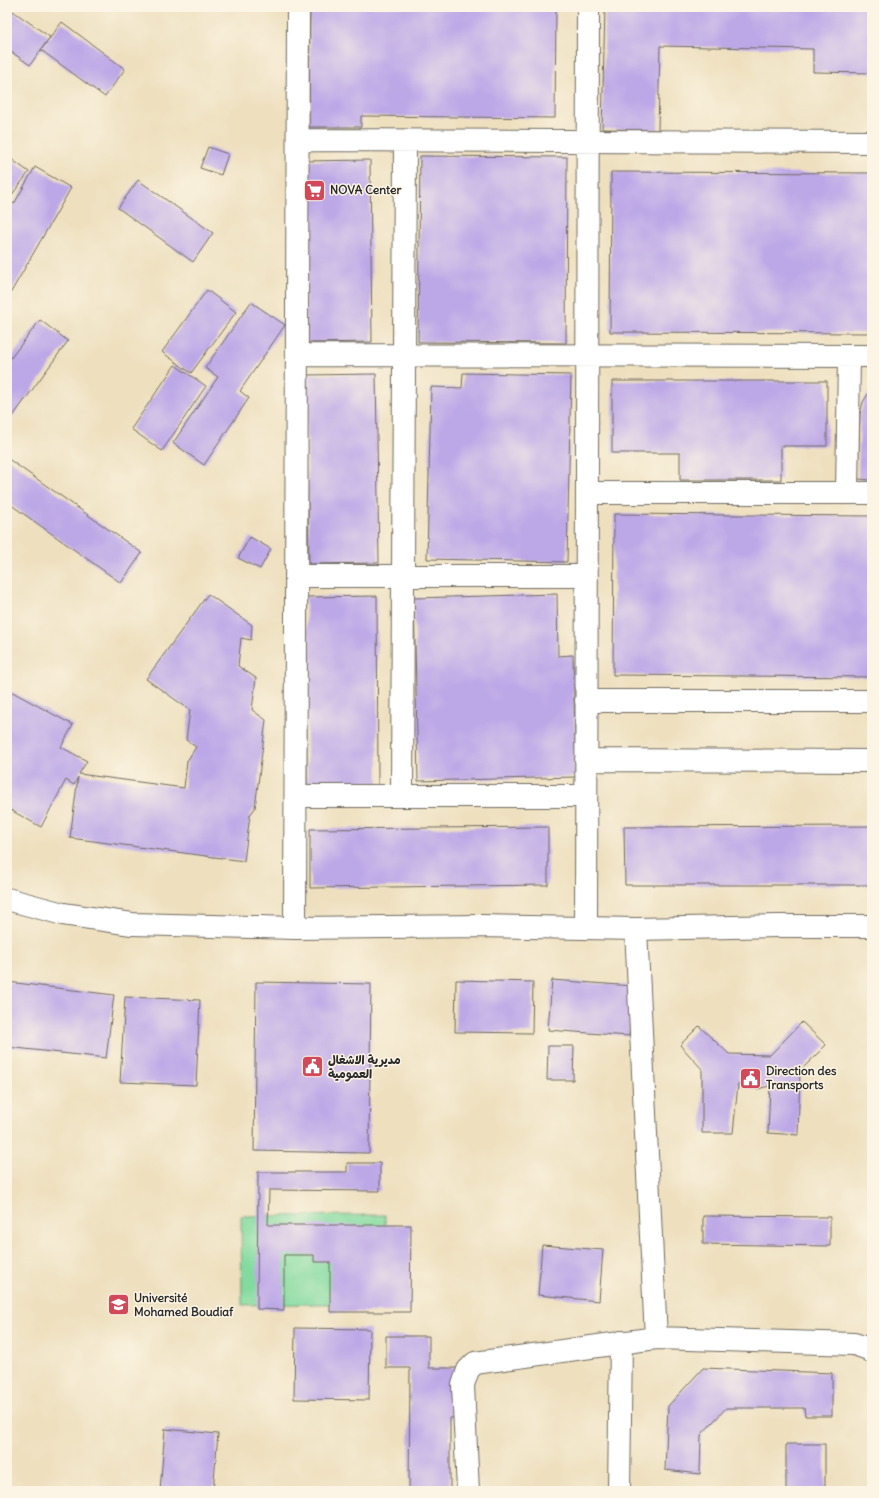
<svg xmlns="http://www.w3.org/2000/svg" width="879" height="1498" font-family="Delius,'Playpen Sans Arabic',sans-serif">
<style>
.green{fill:#82da9f;stroke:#568265}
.building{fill:#bda8e7}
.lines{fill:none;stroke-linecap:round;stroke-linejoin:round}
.minor-casing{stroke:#6f6a5f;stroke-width:24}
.major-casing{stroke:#6f6a5f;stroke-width:24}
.minor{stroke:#fff;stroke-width:22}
.major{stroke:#fff;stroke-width:22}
.labels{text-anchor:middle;stroke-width:3;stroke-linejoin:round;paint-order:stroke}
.poi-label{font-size:12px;font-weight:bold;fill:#2b2b2b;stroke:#fcf5e5;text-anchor:start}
</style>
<rect width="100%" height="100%" fill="#fcf5e5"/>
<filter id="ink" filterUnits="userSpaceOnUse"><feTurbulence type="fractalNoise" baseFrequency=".025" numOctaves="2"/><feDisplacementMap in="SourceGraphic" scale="8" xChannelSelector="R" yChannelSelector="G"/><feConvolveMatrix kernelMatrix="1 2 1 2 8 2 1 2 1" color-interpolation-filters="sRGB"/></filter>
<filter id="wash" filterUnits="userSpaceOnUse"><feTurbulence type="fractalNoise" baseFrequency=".012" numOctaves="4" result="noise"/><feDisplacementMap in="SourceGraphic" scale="16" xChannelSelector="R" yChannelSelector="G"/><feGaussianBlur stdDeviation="0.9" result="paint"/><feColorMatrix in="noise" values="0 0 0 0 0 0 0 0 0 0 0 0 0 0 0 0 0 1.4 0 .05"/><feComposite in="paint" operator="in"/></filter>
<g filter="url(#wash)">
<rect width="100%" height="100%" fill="#eee0bf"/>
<!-- green -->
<path class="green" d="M385 1215 386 1303 242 1305 241 1216Z"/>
<g id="blocks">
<!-- building -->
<path class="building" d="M7 7 50 37 30 65 7 49Z
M310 7H556L555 118 361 116V127H309Z
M605 7H872V73L813 72V49L660 46 658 130 602 129Z
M62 22 125 69 105 97 41 50Z
M208 147 228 154 221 175 200 168Z
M7 156 29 172 8 200 14 204 35 167 71 188 7 299Z
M420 156 567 157 566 343 418 342Z
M370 160 372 342 306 343 303 161Z
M611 172 872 173V333L610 332Z
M138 180 213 233 193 262 118 208Z
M207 290 236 312 191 373 162 352Z
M251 302 285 325 240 391 249 398 204 465 173 443 218 377 205 368Z
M40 320 68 341 13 416 7 412V363Z
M175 365 206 386 162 451 131 429Z
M463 373 571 375 567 562 427 559 431 387 462 388Z
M376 374 379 563 309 564 306 375Z
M612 381H827V446H781V480H680V453H612Z
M872 388V480L858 479 860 414 863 402Z
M7 458 142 553 121 583 7 502Z
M614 514 872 516V677L613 675Z
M250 537 271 549 260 569 238 558Z
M208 594 252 625 251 640 241 638 238 666 256 678 252 710 266 720 255 808 250 815 244 861 70 838 78 777 74 785 66 780 41 827 7 808V689L73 725 61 747 87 761 79 774 184 788 187 761 196 747 186 740 190 710 146 679Z
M557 594 558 656 573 655 576 777 418 781 414 598Z
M377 596 378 785 307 786 306 597Z
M872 826V885H625L624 827Z
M548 827V885L310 888V829Z
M456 980 533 982 532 1033 455 1032Z
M552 980 633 986 629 1036 548 1030Z
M8 982 114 995 106 1058 7 1047Z
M256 982 371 984 369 1153 254 1151Z
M125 997 200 1000 196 1085 120 1082Z
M802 1022 826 1045 800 1071 798 1135 768 1133 770 1086 757 1089 747 1088 738 1084 733 1133H702V1069L680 1045 699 1026 729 1054 770 1055Z
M548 1046H574L573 1080H547Z
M347 1163H380V1191L269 1190 268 1225H411L410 1312H330V1262H314V1255H284V1310L257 1309 258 1172H347Z
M703 1216 830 1217V1246L703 1244Z
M542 1245 603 1250 599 1301 538 1295Z
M295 1328 370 1329 369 1400 294 1399Z
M386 1336H429V1368H460L459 1417 450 1418V1491H409L410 1368H386Z
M703 1368 832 1373V1416H805L804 1408H726L701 1435 700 1474 665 1470 668 1406Z
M165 1429 218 1434 213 1491H160Z
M786 1444H825V1491H786Z"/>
</g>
</g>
<g filter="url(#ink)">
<use href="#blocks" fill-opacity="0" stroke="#6f6a5f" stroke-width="1"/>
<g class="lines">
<defs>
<path id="minor" d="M298 140 872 142
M297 355 872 356
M587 493H872
M847 493 849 356
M296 576H586
M586 701H872
M586 760 872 761
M296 796H586
M402 796 405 141
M295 928 298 7
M586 928 588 7
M636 929 656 1338
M468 1491 463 1385 468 1370 475 1363 656 1338 854 1344 869 1349 872 1352
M619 1491 621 1342"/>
<path id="major" d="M7 899 63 914 132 924 295 928 481 926 636 929 777 926H872"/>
</defs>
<!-- minor casing -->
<use href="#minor" class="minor-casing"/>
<!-- major casing -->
<use href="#major" class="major-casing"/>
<!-- minor -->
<use href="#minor" class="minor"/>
<!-- major -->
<use href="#major" class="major"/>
</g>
</g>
<!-- icons -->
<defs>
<symbol id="supermarket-square" viewBox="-11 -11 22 22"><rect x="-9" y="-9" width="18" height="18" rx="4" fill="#d1495b" stroke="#fcf5e5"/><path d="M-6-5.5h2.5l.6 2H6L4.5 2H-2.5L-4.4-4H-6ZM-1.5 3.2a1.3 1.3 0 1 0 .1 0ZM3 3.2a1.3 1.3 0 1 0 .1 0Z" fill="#fff"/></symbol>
<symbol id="civic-square" viewBox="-11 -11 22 22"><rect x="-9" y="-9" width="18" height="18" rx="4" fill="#d1495b" stroke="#fcf5e5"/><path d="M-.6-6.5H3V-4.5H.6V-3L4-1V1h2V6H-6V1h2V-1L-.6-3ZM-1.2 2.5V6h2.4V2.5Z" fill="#fff"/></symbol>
<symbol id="university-square" viewBox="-11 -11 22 22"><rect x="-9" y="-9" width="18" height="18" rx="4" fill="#d1495b" stroke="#fcf5e5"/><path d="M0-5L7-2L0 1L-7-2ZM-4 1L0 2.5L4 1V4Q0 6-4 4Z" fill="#fff"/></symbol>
</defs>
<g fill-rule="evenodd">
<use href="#supermarket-square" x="302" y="178" width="25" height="25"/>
<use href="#civic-square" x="300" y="1054" width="25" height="25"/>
<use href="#civic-square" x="738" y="1066" width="25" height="25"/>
<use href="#university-square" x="106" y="1292" width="25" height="25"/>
</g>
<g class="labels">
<!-- poi labels -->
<g class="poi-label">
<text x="330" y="194">NOVA Center</text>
<text x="328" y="1064">مديرية الاشغال<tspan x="328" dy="14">العمومية</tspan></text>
<text x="766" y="1075">Direction des<tspan x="766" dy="14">Transports</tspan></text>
<text x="134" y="1302">Université<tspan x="134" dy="14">Mohamed Boudiaf</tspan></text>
</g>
</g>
<!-- margin -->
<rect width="879" height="1498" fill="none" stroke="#fcf5e5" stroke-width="24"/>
</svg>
